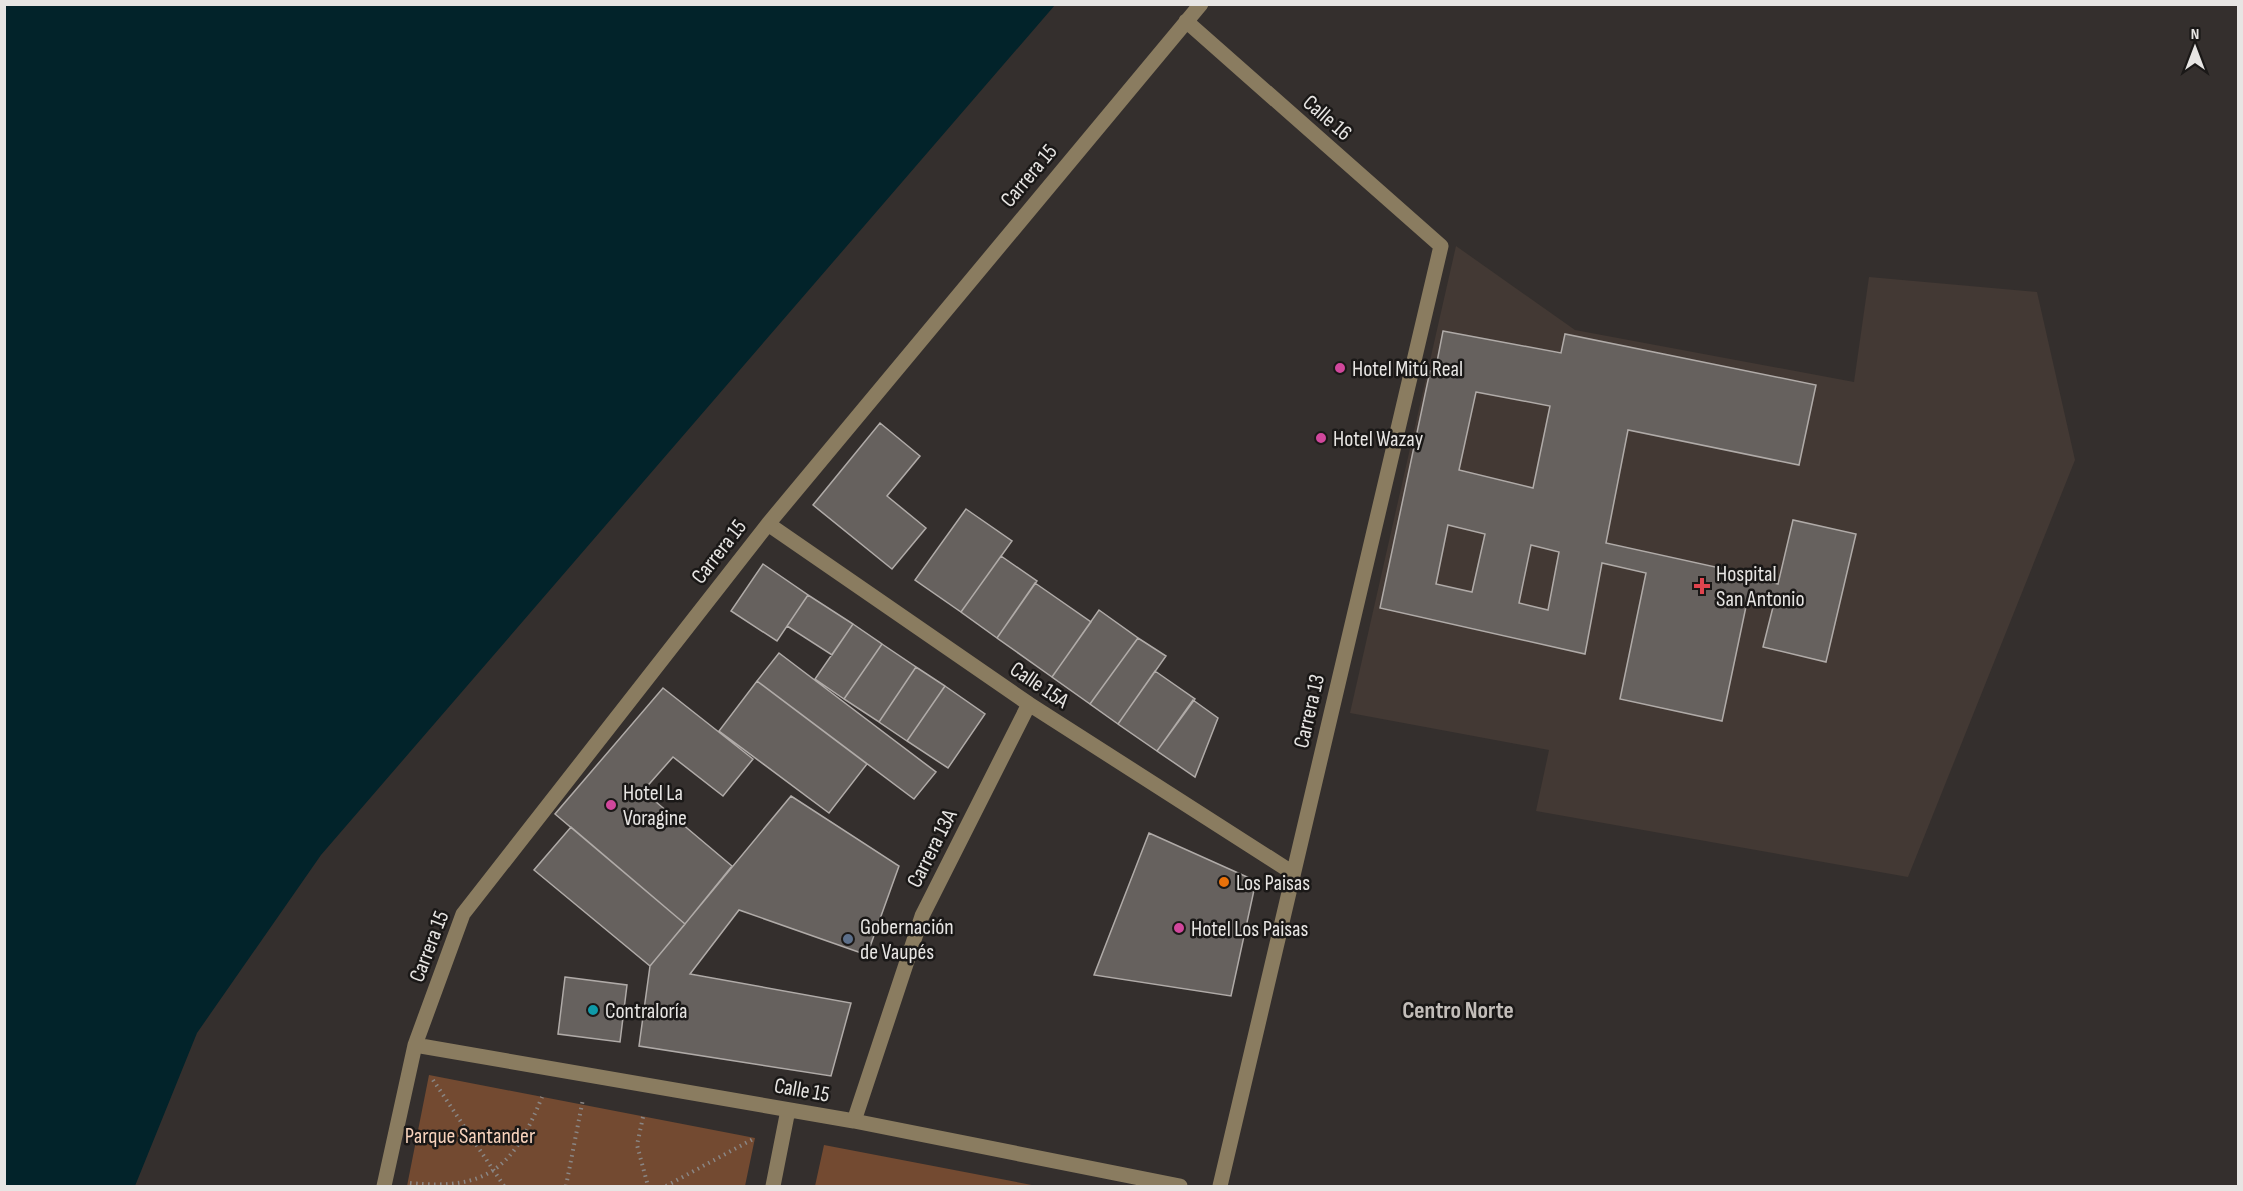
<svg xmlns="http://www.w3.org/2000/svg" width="2243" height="1191" viewBox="0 0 2243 1191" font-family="'Sofia Sans Condensed',sans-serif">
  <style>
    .built { fill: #433934 }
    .green { fill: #734a31 }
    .water { fill: #02232a }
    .building { fill: #66615e; stroke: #b0aba8; stroke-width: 1.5; fill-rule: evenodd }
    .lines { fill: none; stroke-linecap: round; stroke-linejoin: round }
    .path { stroke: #8a8684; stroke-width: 4; stroke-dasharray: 1.5 4.5; stroke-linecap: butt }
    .minor { stroke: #8a7c60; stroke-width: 15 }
    .hotel-dot { fill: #d1479c; stroke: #1a1817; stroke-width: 2 }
    .health-dot { fill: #e0444e; stroke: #1a1817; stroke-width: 2 }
    .food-dot { fill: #e8710a; stroke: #1a1817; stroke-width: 2 }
    .service-dot { fill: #5c6f8a; stroke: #1a1817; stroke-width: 2 }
    .culture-dot { fill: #0f9aa8; stroke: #1a1817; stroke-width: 2 }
    .labels { text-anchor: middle; stroke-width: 5; stroke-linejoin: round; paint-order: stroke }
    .street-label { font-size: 22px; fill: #e7e5e3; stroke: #1a1817 }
    .poi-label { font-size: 22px; fill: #e7e5e3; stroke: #1a1817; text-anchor: start }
    .park-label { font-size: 22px; fill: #f8d3bd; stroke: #1a1817 }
    .neighbourhood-label { font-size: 24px; font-weight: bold; fill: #c2bdb9; stroke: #1a1817 }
  </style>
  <rect width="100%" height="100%" fill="#342f2d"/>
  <!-- built -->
  <path class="built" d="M1456,246L1575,330L1854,382L1869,277L2037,292L2075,460L1908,877L1536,811L1549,750L1350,713Z"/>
  <!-- green -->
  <path class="green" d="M429,1075L755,1138L745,1186H407Z
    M824,1145L1037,1186H815Z"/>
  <!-- water -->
  <path class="water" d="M5,4L1055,5L321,855L197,1033L135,1186H5Z"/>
  <!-- building -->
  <path class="building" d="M1443,331L1561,353L1565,334L1816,385L1799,465L1628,430L1606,543L1752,575V577L1778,584L1793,520L1856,534L1826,662L1763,647L1774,603L1748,597L1722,721L1620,699L1646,573L1602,563L1585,654L1380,608L1430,371L1435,372ZM1476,392L1550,406L1533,488L1459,470ZM1448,525L1485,534L1472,592L1436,584ZM1531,545L1559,552L1548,610L1519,603Z
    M880,423L920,456L887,496L926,528L892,569L813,505Z
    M966,509L1012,541L961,612L915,580Z
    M1001,556L1037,581L997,638L961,612Z
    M763,564L808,595L777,641L731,611Z
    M1035,583L1091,622L1052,677L997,638Z
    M808,595L853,624L832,655L787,626Z
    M1099,610L1138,638L1090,704L1052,677Z
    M853,624L882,644L844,699L815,679Z
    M1138,638L1166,656L1118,724L1090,704Z
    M882,644L916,667L879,722L844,699Z
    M779,653L936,772L914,799L757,681Z
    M916,667L945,686L907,741L879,722Z
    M1155,671L1195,699L1157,751L1118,724Z
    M757,681L867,764L829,813L719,731Z
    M945,686L985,714L948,768L907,741Z
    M663,688L753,759L723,796L673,757L643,791L732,866L685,924L555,814Z
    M1193,700L1218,718L1195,777L1157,751Z
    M791,796L899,866L867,955L739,910L690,974L851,1003L831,1076L639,1046L650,966Z
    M571,827L685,924L650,966L534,870Z
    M1149,833L1256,881L1231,996L1094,975Z
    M565,977L627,985L620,1042L558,1034Z"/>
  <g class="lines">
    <!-- path -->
    <path class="path" d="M433,1080L504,1186
      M643,1117L637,1145L648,1186
      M410,1183C489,1191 514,1166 542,1097
      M566,1186L583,1099
      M666,1186L755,1138"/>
    <!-- minor -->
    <path class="minor" d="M1186,21L1441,246L1220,1186
      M768,524L1029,704L1293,873
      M415,1045L854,1121L1180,1186
      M854,1121L922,916L1029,704
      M384,1186L415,1045L463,914L768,524L1201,4
      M773,1186L788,1110"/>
  </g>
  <!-- markers -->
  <g class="hotel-dot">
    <circle cx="1340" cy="368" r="6"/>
    <circle cx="1321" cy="438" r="6"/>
    <circle cx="611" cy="805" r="6"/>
    <circle cx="1179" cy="928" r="6"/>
  </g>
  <path class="health-dot" d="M1699 577h6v6h6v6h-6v6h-6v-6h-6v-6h6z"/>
  <circle class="food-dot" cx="1224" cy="882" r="6"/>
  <circle class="service-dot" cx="848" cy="939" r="6"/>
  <circle class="culture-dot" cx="593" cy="1010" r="6"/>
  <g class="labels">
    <!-- street labels -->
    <g class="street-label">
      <text transform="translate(1328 117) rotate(41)" y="8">Calle 16</text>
      <text transform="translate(1028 175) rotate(-50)" y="8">Carrera 15</text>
      <text transform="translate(718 551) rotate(-52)" y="8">Carrera 15</text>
      <text transform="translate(1040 684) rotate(34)" y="8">Calle 15A</text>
      <text transform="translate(1308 711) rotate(-77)" y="8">Carrera 13</text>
      <text transform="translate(931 848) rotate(-63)" y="8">Carrera 13A</text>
      <text transform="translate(428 946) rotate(-69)" y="8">Carrera 15</text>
      <text transform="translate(802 1089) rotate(10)" y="8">Calle 15</text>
    </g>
    <!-- poi labels -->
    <g class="poi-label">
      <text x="1352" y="376">Hotel Mitú Real</text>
      <text x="1333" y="446">Hotel Wazay</text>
      <text x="1716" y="581">Hospital<tspan x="1716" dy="25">San Antonio</tspan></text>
      <text x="623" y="800">Hotel La<tspan x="623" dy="25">Voragine</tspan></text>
      <text x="1236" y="890">Los Paisas</text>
      <text x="860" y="934">Gobernación<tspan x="860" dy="25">de Vaupés</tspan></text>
      <text x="1191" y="936">Hotel Los Paisas</text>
      <text x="605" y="1018">Contraloría</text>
    </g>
    <!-- park labels -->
    <g class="park-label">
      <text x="470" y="1143">Parque Santander</text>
    </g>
    <!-- neighbourhood labels -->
    <g class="neighbourhood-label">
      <text x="1458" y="1018">Centro Norte</text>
    </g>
  </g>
  <!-- border -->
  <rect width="2243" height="1191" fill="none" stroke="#e7e5e3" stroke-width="12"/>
  <!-- north arrow -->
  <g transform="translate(2195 48)" stroke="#1a1817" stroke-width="4.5" paint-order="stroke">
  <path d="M0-4.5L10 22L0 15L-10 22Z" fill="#e7e5e3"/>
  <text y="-9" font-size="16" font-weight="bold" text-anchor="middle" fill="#e7e5e3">N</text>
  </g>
</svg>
